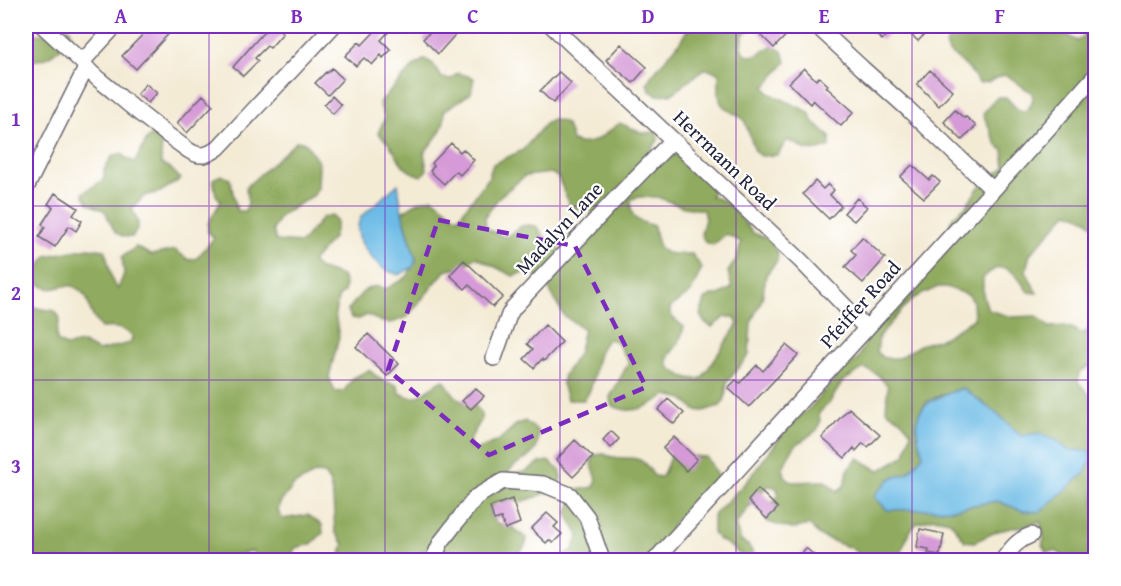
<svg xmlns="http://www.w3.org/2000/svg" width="1121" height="586" viewBox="0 0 1121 586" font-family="'Gentium Book Plus',serif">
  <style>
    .forest { fill: #90ab5e; stroke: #59664c; stroke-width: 1.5; fill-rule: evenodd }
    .water { fill: #6cbbe6; stroke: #476e90; stroke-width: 1.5 }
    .building { fill: #d59ad7 }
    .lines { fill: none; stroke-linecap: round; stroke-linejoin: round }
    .minor-casing { stroke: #6c6871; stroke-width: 18 }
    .minor { stroke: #fff; stroke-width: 15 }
    .marked { fill: none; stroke: #7b2cbf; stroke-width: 4.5; stroke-dasharray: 12 8; stroke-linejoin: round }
    .grid { fill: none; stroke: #7b2cbf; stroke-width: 1.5; stroke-opacity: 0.55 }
    .labels { text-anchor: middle; stroke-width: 4.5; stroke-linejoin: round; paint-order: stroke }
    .street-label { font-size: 20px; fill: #22223b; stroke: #fff }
    .neatline { fill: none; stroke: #7b2cbf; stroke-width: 2 }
    .grid-label { font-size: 20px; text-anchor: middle; font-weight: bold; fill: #7b2cbf }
  </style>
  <rect width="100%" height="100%" fill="#fff"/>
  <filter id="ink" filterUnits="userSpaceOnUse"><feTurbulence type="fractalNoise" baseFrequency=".0167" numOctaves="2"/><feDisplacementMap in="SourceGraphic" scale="12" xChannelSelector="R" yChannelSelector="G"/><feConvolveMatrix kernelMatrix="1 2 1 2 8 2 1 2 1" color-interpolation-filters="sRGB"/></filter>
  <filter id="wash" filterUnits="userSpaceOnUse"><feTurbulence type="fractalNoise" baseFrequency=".008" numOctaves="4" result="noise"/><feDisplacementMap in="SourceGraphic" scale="24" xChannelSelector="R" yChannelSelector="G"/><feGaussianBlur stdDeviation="1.35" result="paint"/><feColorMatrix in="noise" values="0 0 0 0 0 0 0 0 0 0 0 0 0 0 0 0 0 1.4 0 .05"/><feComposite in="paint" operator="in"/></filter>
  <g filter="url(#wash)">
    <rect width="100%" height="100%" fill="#f4ebd5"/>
    <!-- forest -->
    <path class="forest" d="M53,26H64L70,29L72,37C62,48 40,68 26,57V31L28,35L45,34Z
      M690,26H758L743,34L742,50L748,56L757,55L771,46C781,48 784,52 786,62L765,87L769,93L809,112L812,120L830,137V146C823,150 813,152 805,149C797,146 795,141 786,141L778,155L761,156L755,151L744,119C716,103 719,107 719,74L712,70L704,69L672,94L657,95L650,91L647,83L652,75L679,43Z
      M948,26H1061L1070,37L1077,41L1084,36L1085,28L1084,26H1095V227L1084,218L1068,212L1030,254L1026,271L1037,293L1028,292C1021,282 1011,263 995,269C991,271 986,275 983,278V294L988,310L1012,317L1037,316L1049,327C1061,326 1069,324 1079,333L1087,332L1095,312V367C1089,365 1084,369 1079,373L1078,382L1089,394L1095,417V560H1070L1056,551L1047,552L1042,545L1044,538L1040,522L998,531L974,542L965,541L950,521L934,518L917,523L911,530L900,553L905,560H858V553L851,548L820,536L809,525L792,529L767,522L764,514L779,495L776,487L768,486L761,492L735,525L741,541L748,545L757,559L756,560H747L726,543L719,540L713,533V516L748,480L792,422L811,407L837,376L859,357L869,334L933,261L953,217L966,206L979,187L1005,167L1003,150L997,145L983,114L992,102L998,97H1006L1017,109L1024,112C1032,106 1034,101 1032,92C1020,88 1016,78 1004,75L988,82L979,83L969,69L949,52L946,44L954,30ZM938,287H946L969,295L973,302L974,319L943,338L920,345L899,358H883L877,352L879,336L902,310L914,298ZM864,368L877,374L888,386L886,410L900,419L911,432L905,455L879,471L858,458L848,470L844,486L837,491L825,481L792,482L785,476L783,468L790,453L795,446L817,430L820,422L819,413L830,402L843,381ZM963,388L1001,417L1021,436L1055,440L1068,450L1089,451L1023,511L997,501L952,509L890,479L908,473L924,455C918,436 911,418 927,402C933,396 954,392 963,388Z
      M425,59L433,64L442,78L451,79L458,73L474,78L471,93L444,111C447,128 434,140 424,153L427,169L422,176C399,170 401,158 388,143C385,139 381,136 378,133L385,118L379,103L414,66Z
      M552,120C568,120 568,128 572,141C590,150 606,133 620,123L642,133L657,132L658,140L643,161L648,168L677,154L713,188L711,196L727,202L753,233L769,239L778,253L777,261L766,275L762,299L751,323L749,355L727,382L725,399L720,406L703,411L695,410L683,399L666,395C649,407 632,416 611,405L610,397L629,362L616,341L608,339C592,354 598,383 584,400H567L562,383L564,375L578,354L584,329L564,316L544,280L530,271L513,276L476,257L462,267L445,271L407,317L391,323L382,322L367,315L359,319L351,318L348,310C359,297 367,280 386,289L407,277L416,260L402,212L418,202L433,198L458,218L488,179L493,164L523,150L545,124ZM551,173L558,177L571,209H588L595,214L565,253L546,239L536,226C521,223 518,228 507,237L499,235L486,228L485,217L499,197L525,176ZM640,197H657L684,207L703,210L705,219L701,234L705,242L713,245L726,234L741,242L737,258L728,272L732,288L719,295H711L705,300L700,315L704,322L712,327L725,317H734L738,324L702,378C689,382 678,374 668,366V357L679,343L684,327L671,316L670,308L691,292L702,268L692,254C664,254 658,257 654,226C637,221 629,219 631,199Z
      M153,134H162L161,164L169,167L181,179L160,192L144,196L132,209C138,222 142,225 132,237C113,238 112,225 105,211L88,203L83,193L104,179V170L113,155L122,154L127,159L135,162L147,139Z
      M297,141L306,143L319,163L318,188L314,195L280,216L273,230L276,241L301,243L323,217L332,215L337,222L333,238L312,262L318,268L342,276L345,284L344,292L338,298L335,313L339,337L329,377L335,392L344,391L353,378L369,370L381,380L397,385L400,393C422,406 425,386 444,380C448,386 454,396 460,400C472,407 478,402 482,419L470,439L469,447L476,450L498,441L516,425L525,421L538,431C538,435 538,442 537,447C531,460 513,462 507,474L525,472L539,463L548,461L561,471V479L551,491L536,497L521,502L513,500L496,502L491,508L490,517L497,523L513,528L527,539C525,549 518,556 508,560C499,563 465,560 454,560L452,559C439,560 435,551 422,551L417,558L418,560H339L344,544L335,532L333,498L329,481L324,474L316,473L294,485L280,503L278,511L282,519L308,515L322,525L323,533L311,544L295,548L292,555L294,560H259L252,551L228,557L212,556L206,560H26V299L30,307L55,311L60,318L56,335L58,342L66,346L83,343L98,351L131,343L132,335C121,327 114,327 101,328C98,323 93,318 91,312C87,301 89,297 78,289C61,277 55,302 32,277L47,256L89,248L105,250L113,283L118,289L124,274L122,257L136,247L151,255L175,250L189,260L197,258L214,238L208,232V224L221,201L216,195L213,179L221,175L230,179L237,211H245L248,203L246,187Z
      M604,454C618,462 635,454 644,463C648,466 651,472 654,476L662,477L671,455L706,457L711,464L718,478L698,503L673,523L667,539L646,560H552L572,551L579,536L567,514L577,490L594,487L597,479L591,463L595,455Z"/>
    <!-- water -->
    <path class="water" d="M398,184L402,212L416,260L413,267L399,275C393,273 386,271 381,267C368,255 351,235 361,217Z
      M963,388L1001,417L1021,436L1039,433L1056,440L1068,450L1089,451L1091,460L1085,473L1040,512L1023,511L997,501L952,509L887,510L874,496L890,479L908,473L923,455C921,448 918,440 917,432C913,401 940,397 963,388Z"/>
    <g id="blocks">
      <!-- building -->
      <path class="building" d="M151,26H176L136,69L122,56Z
        M269,26H275L283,33L270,48L267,46L255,58L258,61L243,76L233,67Z
        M380,26H394L381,40L391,50L383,58L381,55L372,65L364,58L356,66L345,56L359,42L362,45Z
        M436,26H463L438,54L423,39Z
        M764,26H795L774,48L758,32Z
        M866,26H895L882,40Z
        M902,26H933L918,41Z
        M621,44L647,67L633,83L606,60Z
        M332,68L343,79L328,95L315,83L326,72L327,73Z
        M804,68L816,80L819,77L828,85L826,87L854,112L841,126L813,100L810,104L789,83Z
        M930,70L953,91L939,106L917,84Z
        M559,72L571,83L553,103L540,91Z
        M146,84L157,93L148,103L137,94Z
        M203,95L213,105L187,133L177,123Z
        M332,96L341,105L333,114L324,105Z
        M955,110L964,118L966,117L976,126L962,140L944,122Z
        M451,143L460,152L463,149L474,160L460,175L456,171L444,184L430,171L434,166L432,163Z
        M912,165L929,180L933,176L940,182L924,198L900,177Z
        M815,181L823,189L828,184L834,190L830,195L841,206L829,219L803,194Z
        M55,193L78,208L73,215L82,221L76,231L69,226L55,247L39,237L45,227L42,224L53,207L48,204Z
        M857,198L867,207L854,221L844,213Z
        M862,237L885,258L863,283L845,267L856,255L851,250Z
        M464,260L503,297L493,307L469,285L465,289L450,275Z
        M545,325L562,342L544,361L542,359L534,368L524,359L533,349L527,344Z
        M368,334L399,364L387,376L356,347Z
        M786,345L798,355L749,407L728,388L736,380L740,383L757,365L763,371Z
        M475,388L484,396L471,409L462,401Z
        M668,399L684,413L674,424L658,410Z
        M849,408L880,435L868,447L863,443L856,451L854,448L845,458L822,438Z
        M611,431L619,439L611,448L603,440Z
        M674,437L697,459L686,471L663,448Z
        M575,440L593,457L573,477L556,460Z
        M758,489L778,508L767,519L748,501Z
        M512,499L520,523L505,529L501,518L494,520L490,507Z
        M547,513L558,523L554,527L562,534L553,543L549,540L546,543L531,529Z
        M920,529L944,534L940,555L928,553L929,549L917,547Z
        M806,548L814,555L809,561H795Z"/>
    </g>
  </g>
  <g filter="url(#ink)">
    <use href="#blocks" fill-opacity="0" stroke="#6c6871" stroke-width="1.5"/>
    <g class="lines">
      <!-- minor casing -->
      <g class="minor-casing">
        <path id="minor" d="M43,26L82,62C90,74 102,82 113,91C137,112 162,131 188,150C200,158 207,156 218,148L333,26
          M552,26L801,261L866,328
          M817,26L862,68L908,109L993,190
          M82,62L115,26
          M26,188L86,68
          M494,358L509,315L513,308L622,192L673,140
          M433,560L441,542L476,497L503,481L543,484L570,495L587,517L602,560
          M655,560L993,190L1096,75
          M1003,560C1011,549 1017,540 1031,535"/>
      </g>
      <!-- minor -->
      <use href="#minor" class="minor"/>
    </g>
  </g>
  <!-- marked area -->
  <path class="marked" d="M438,220L575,246L646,387L489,455L388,370Z"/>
  <!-- grid -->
  <path class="grid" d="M209,26V560M385,26V560M560,26V560M736,26V560M912,26V560M26,206H1096M26,380H1096"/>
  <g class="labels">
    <!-- street labels -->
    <g class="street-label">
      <text transform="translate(725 160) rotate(44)" y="7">Herrmann Road</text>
      <text transform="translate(559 228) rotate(-47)" y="7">Madalyn Lane</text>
      <text transform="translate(860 304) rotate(-48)" y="7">Pfeiffer Road</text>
    </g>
  </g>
  <!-- margin -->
  <rect width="1121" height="586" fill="none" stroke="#fff" stroke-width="66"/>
  <rect x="33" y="33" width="1055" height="520" class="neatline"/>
  <g class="grid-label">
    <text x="121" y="23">A</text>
    <text x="297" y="23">B</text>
    <text x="473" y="23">C</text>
    <text x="648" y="23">D</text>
    <text x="824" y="23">E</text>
    <text x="1000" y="23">F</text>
    <text x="16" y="126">1</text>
    <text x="16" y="300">2</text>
    <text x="16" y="473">3</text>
  </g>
</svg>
